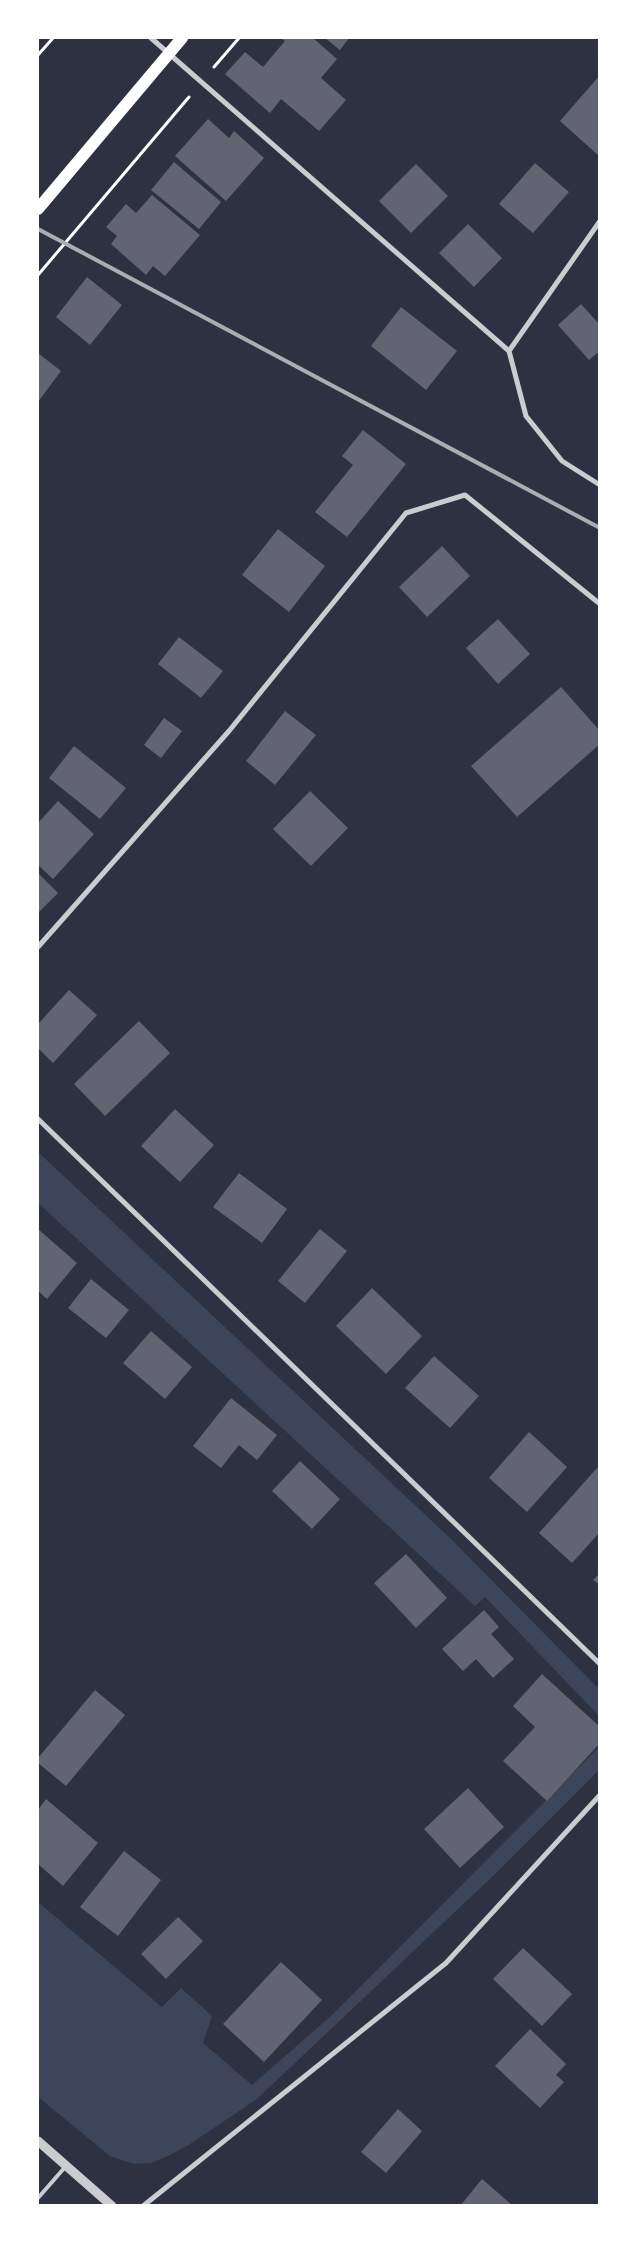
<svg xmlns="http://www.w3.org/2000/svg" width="637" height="2243" viewBox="0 0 637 2243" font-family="Arial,sans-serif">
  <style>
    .green { fill: #3c4559 }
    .building { fill: #626471 }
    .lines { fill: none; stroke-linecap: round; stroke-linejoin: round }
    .path { stroke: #fff; stroke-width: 3 }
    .service { stroke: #caccd0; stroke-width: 4 }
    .minor { stroke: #caccd0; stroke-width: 5 }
    .tertiary { stroke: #caccd0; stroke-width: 9 }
    .primary { stroke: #fff; stroke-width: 12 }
    .rail { stroke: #abadb3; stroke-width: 4 }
  </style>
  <rect width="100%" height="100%" fill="#2d3142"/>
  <!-- green -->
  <path class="green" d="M38,1152L449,1537L599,1689V1716L485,1597L475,1606L38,1203Z
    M599,1747V1770L494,1875L257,2099L187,2146L168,2156L151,2163L134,2164L110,2156L38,2097V1902L162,2007L181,1988L212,2016L203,2043L252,2085L332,2015Z"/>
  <!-- building -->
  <path class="building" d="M281,38H313L337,59L321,78L346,100L319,131L281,99L270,113L225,74L245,52L263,67L285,41Z
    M325,38H349L340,50Z
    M600,75V153L598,155L560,121Z
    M208,119L229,138L234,131L264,158L226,201L175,156Z
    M174,162L221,202L199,229L151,190Z
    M535,163L569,192L533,233L499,204Z
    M416,164L448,196L411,233L379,201Z
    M152,195L200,235L165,276L153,266L146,275L111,244L117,236L106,227L126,204L136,213Z
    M468,224L502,258L474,287L439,253Z
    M87,277L122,305L90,345L56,317Z
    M581,304L600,325V351L589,360L558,325Z
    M401,307L457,351L426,390L371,346Z
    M38,353L61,371L38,402Z
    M363,430L406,464L347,537L315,512L353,465L342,456Z
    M278,529L325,566L289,612L242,575Z
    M442,546L470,576L427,617L399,587Z
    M498,619L530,654L498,684L466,648Z
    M179,637L223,671L201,698L158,664Z
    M561,687L600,731V744L517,817L471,766Z
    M285,711L316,735L275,785L246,761Z
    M164,718L182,731L161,758L144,745Z
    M74,746L126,788L100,819L49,778Z
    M310,791L348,828L311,866L273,829Z
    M58,801L94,834L53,879L38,865V823Z
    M38,873L58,893L39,912L38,910Z
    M69,990L97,1015L53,1063L38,1048V1024Z
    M139,1021L170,1053L105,1116L74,1084Z
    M175,1109L214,1145L180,1182L141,1146Z
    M239,1173L287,1209L262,1243L213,1207Z
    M38,1229L77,1263L47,1299L38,1291Z
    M320,1229L347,1251L305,1303L278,1281Z
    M91,1279L129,1310L106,1338L68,1308Z
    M372,1288L422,1336L386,1374L336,1326Z
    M151,1331L192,1367L165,1399L123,1363Z
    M434,1356L479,1396L450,1428L405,1388Z
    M231,1398L277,1435L257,1460L239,1445L221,1468L193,1446Z
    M529,1432L567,1467L527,1512L489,1478Z
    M300,1461L340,1499L312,1529L272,1491Z
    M597,1468L600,1470V1532L572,1563L539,1533Z
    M406,1554L447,1598L416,1628L374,1583Z
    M600,1573V1585L593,1580Z
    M484,1610L499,1627L491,1634L514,1659L493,1678L476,1659L463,1671L442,1649Z
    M542,1674L600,1727V1743L547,1801L503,1761L535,1727L513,1706Z
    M95,1690L125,1715L66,1786L38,1763V1758Z
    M468,1788L504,1827L460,1868L424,1829Z
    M46,1799L98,1843L63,1886L38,1864V1810Z
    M124,1851L161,1880L118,1936L80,1907Z
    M178,1917L203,1941L166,1979L141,1954Z
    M523,1948L572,1994L542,2026L493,1979Z
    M281,1962L322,2000L264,2062L223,2024Z
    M530,2029L566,2064L556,2075L564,2082L540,2108L495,2066Z
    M398,2109L422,2131L386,2173L361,2152Z
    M482,2179L511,2204L510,2206H460Z"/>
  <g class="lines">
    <!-- path -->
    <path class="path" d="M38,55L53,38
      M214,67L239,38
      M38,275L189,97"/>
    <!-- service -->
    <path class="service" d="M38,2198L66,2166"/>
    <!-- minor -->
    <path class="minor" d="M151,38L509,351
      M509,351L526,416L562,461L600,485
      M509,351L600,221
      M38,947L229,731L406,513L465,495L600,604
      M38,1119L600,1664
      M143,2206L446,1963L600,1795"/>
    <!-- tertiary -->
    <path class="tertiary" d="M38,2141L112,2206"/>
    <!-- primary -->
    <path class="primary" d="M38,209L182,38"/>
    <!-- rail -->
    <path class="rail" d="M38,229L600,528"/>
  </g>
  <!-- border -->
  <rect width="637" height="2243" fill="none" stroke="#ffffff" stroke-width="78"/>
</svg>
